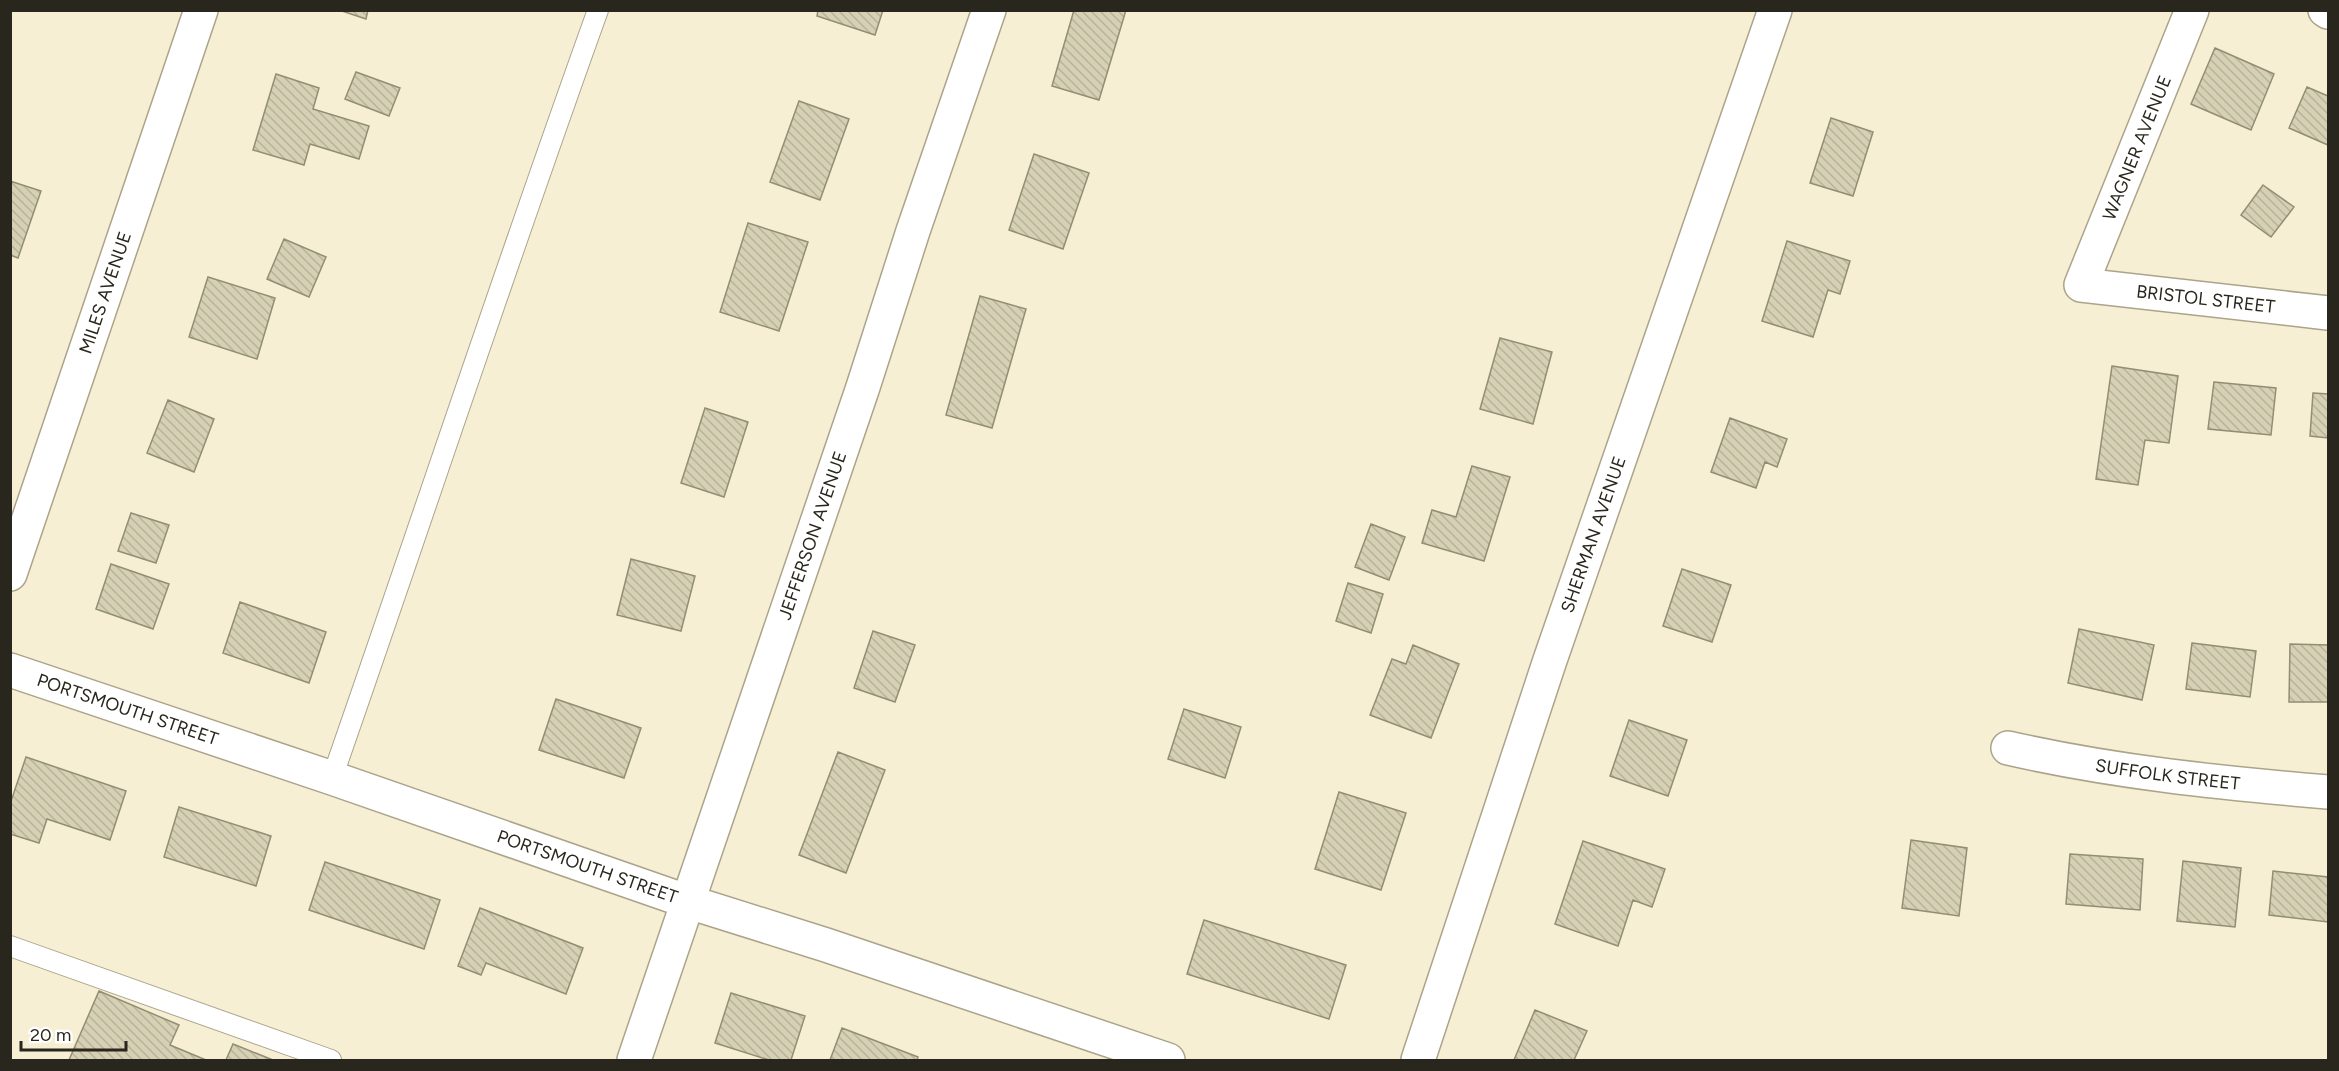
<svg xmlns="http://www.w3.org/2000/svg" width="2339" height="1071" viewBox="0 0 2339 1071" font-family="Figtree,sans-serif">
  <style>
    .building { fill: url(#building-back-hatch); stroke: #938d74; stroke-width: 1.5 }
    .lines { fill: none; stroke-linecap: round; stroke-linejoin: round }
    .lane-casing { stroke: #aba48b; stroke-width: 22 }
    .street-casing { stroke: #aba48b; stroke-width: 36 }
    .secondary-casing { stroke: #aba48b; stroke-width: 36 }
    .lane { stroke: #fff; stroke-width: 20 }
    .street { stroke: #fff; stroke-width: 33 }
    .secondary { stroke: #fff; stroke-width: 33 }
    .labels { text-anchor: middle; stroke-width: 6; stroke-linejoin: round; paint-order: stroke }
    .street-label { font-size: 18px; fill: #29271d; stroke: #fff }
  </style>
  <defs>
    <pattern id="building-back-hatch" width="6" height="6" patternUnits="userSpaceOnUse" patternTransform="scale(1.5)"><rect width="6" height="6" fill="#d6d0b5"/><path d="M-1 5l2 2M0 0l6 6M5-1l2 2" fill="none" stroke="#b8b39b"/></pattern>
  </defs>
  <rect width="100%" height="100%" fill="#f6efd4"/>
  <!-- building -->
  <path class="building" d="M339,10H368L366,19Z
    M818,10H883L875,35L817,16Z
    M1074,10H1126L1099,100L1052,86Z
    M2215,48L2274,74L2251,130L2191,104Z
    M356,72L400,88L389,116L345,99Z
    M276,74L319,88L313,109L369,126L359,159L310,144L304,165L253,150Z
    M2307,87L2328,96V145L2289,128Z
    M799,101L849,119L820,200L770,182Z
    M1831,118L1873,132L1853,196L1810,183Z
    M1034,154L1089,173L1063,249L1009,230Z
    M10,181L41,191L18,258L10,255Z
    M2263,185L2294,207L2271,237L2241,215Z
    M748,223L808,242L779,331L720,312Z
    M284,239L326,257L309,297L267,279Z
    M1787,241L1850,261L1840,294L1828,290L1813,337L1762,321Z
    M208,277L275,298L257,359L189,337Z
    M980,296L1026,309L992,428L946,415Z
    M1500,338L1552,352L1533,424L1480,409Z
    M2112,366L2178,376L2169,443L2145,440L2138,485L2096,479Z
    M2214,382L2276,388L2271,435L2208,429Z
    M2313,393L2328,394V438L2310,436Z
    M168,400L214,419L194,472L147,453Z
    M705,408L748,422L724,497L681,483Z
    M1730,418L1787,439L1777,467L1765,462L1756,488L1711,472Z
    M1472,466L1510,477L1484,561L1422,543L1432,510L1456,517Z
    M131,513L169,525L156,563L118,551Z
    M1371,524L1405,537L1389,580L1355,567Z
    M631,559L695,576L681,631L617,615Z
    M111,564L169,584L153,629L96,609Z
    M1682,569L1731,585L1712,642L1663,626Z
    M1348,583L1383,594L1371,633L1336,621Z
    M240,602L326,632L309,683L223,653Z
    M2079,629L2154,645L2142,700L2068,683Z
    M873,631L915,645L895,702L854,688Z
    M2192,643L2256,651L2250,697L2186,689Z
    M2290,644L2328,645V702H2289Z
    M1413,645L1459,664L1431,738L1370,715L1392,659L1406,664Z
    M556,699L641,728L624,778L539,750Z
    M1184,709L1241,727L1225,778L1168,759Z
    M1629,720L1687,740L1668,796L1610,776Z
    M838,752L885,770L846,873L799,855Z
    M26,757L126,791L110,840L47,819L39,843L10,834V804Z
    M1339,792L1406,813L1381,890L1315,869Z
    M179,807L271,836L256,886L164,857Z
    M1911,840L1967,848L1959,916L1902,908Z
    M1583,841L1665,869L1652,907L1633,900L1618,946L1555,924Z
    M2070,854L2143,859L2140,910L2066,904Z
    M2183,861L2241,868L2235,927L2177,921Z
    M325,862L440,900L424,949L309,910Z
    M2273,871L2328,877V922L2269,915Z
    M480,908L583,948L566,994L486,963L481,975L458,966Z
    M1204,920L1346,965L1329,1019L1187,974Z
    M99,991L179,1025L170,1045L206,1060H69Z
    M731,993L805,1016L791,1060H769L715,1043Z
    M1535,1010L1587,1031L1574,1060H1514Z
    M842,1028L918,1057L917,1060H830Z
    M233,1044L273,1060H226Z"/>
  <g class="lines">
    <!-- lane casing -->
    <g class="lane-casing">
      <path id="lane" d="M332,778C421,523 506,265 598,10
        M10,946L331,1060"/>
    </g>
    <!-- street casing -->
    <g class="street-casing">
      <g id="street">
        <path id="s1" d="M2192,10L2081,285L2328,313"/>
        <path d="M2325,10L2328,12"/>
        <path id="s2" d="M10,670L332,778L689,902L826,945L1168,1060"/>
        <path id="s3" d="M2008,748C2113,772 2221,783 2328,792"/>
        <path id="s4" d="M634,1060L863,387L913,231L989,10"/>
        <path id="s5" d="M1418,1060L1549,663L1775,10"/>
      </g>
    </g>
    <!-- secondary casing -->
    <g class="secondary-casing">
      <g id="secondary">
        <path id="s6" d="M10,574L201,10"/>
      </g>
    </g>
    <!-- lane -->
    <use href="#lane" class="lane"/>
    <!-- street -->
    <use href="#street" class="street"/>
    <!-- secondary -->
    <use href="#secondary" class="secondary"/>
  </g>
  <g class="labels">
    <!-- street labels -->
    <g class="street-label">
      <text transform="translate(2137 148) rotate(-68)" y="6">WAGNER AVENUE</text>
      <text dy="6" stroke="none"><textPath href="#s6" startOffset="297">MILES AVENUE</textPath></text>
      <text dy="6" stroke="none"><textPath href="#s1" startOffset="422">BRISTOL STREET</textPath></text>
      <text dy="6" stroke="none"><textPath href="#s5" startOffset="554">SHERMAN AVENUE</textPath></text>
      <text dy="6" stroke="none"><textPath href="#s4" startOffset="554">JEFFERSON AVENUE</textPath></text>
      <text dy="6" stroke="none"><textPath href="#s2" startOffset="124">PORTSMOUTH STREET</textPath></text>
      <text dy="6" stroke="none"><textPath href="#s3" startOffset="162">SUFFOLK STREET</textPath></text>
      <text dy="6" stroke="none"><textPath href="#s2" startOffset="610">PORTSMOUTH STREET</textPath></text>
    </g>
  </g>
  <!-- border -->
  <rect width="2339" height="1071" fill="none" stroke="#29271d" stroke-width="24"/>
  <!-- scale -->
  <path d="M21 1041v9h105v-9" fill="none" stroke="#29271d" stroke-width="3"/>
  <text x="30" y="1041" font-size="18" fill="#29271d" stroke="#ffffff" stroke-width="4.5" paint-order="stroke">20 m</text>
</svg>
